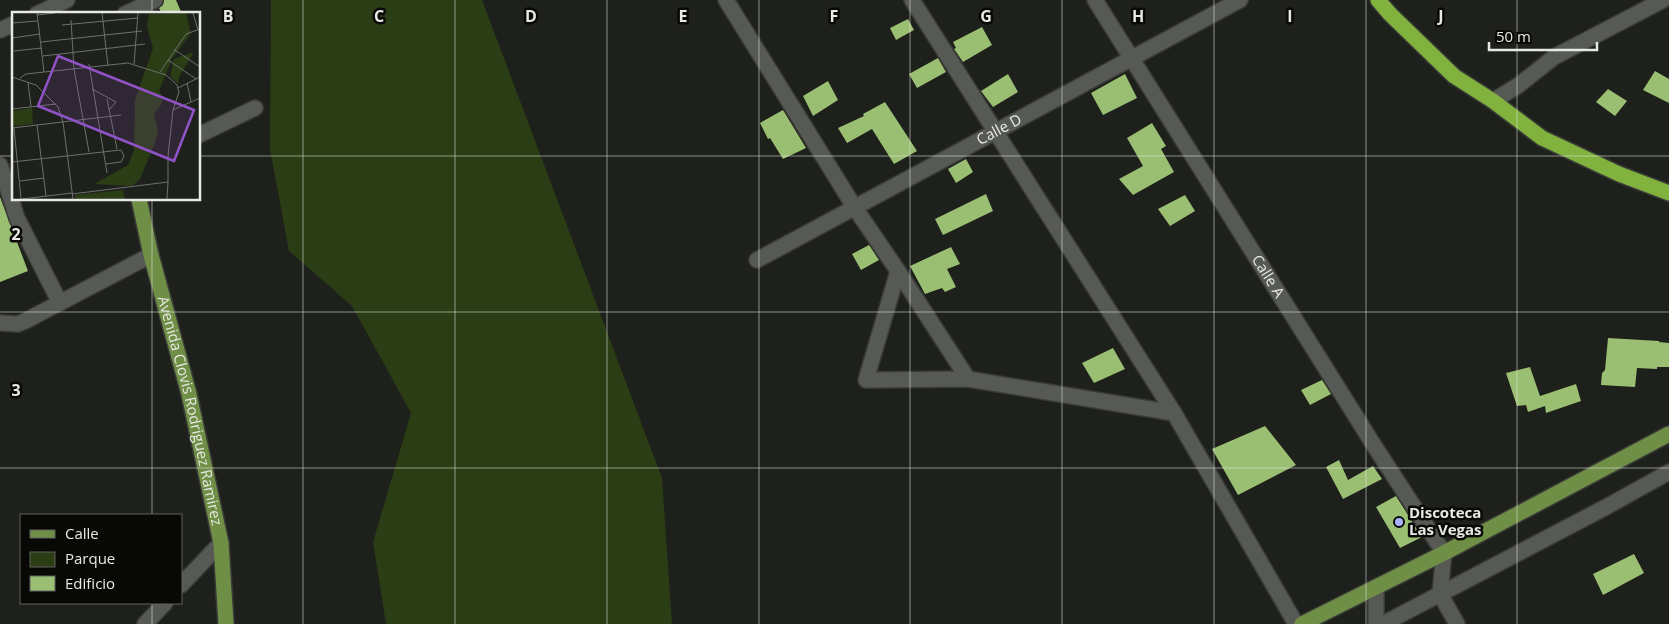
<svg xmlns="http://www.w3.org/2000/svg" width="1669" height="624" viewBox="0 0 1669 624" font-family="'Open Sans',sans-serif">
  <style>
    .green { fill: #2b3d14 }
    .building { fill: #9bbf72 }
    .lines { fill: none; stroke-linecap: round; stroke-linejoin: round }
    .minor-casing { stroke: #393b37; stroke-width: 18 }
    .major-casing { stroke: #393b37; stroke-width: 18 }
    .highway-casing { stroke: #393b37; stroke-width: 18 }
    .minor { stroke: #575a54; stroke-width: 15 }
    .major { stroke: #708f46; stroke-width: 15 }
    .highway { stroke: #81b23d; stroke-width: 15 }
    .grid { fill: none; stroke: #e7e9e5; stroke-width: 1; stroke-opacity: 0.55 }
    .poi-dot { fill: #a9b0fc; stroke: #080907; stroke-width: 2 }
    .labels { text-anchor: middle; stroke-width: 5; stroke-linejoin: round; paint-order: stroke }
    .street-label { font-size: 15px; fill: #e7e9e5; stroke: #080907 }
    .poi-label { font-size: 15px; font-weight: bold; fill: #e7e9e5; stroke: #080907; text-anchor: start }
    .inset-road { fill: none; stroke: #6e706c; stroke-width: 1 }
    .view { fill: #9152c7; fill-opacity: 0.15; stroke: #9152c7; stroke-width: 2.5 }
    .inset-edge { fill: none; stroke: #e7e9e5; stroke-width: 2.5 }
    .grid-label { font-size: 16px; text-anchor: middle; font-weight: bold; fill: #e7e9e5; stroke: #080907; stroke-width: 5; stroke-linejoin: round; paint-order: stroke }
  </style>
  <rect width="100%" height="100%" fill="#1e201b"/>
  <!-- green -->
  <path class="green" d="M271,0H482L662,478L672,624H386L373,542L411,413L352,306L289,251L270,149Z"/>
  <!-- building -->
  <path class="building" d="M164,0H176L182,14H162L159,8L163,5Z
    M908,19L914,30L896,40L890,28Z
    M982,27L992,45L963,62L954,49L956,48L953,42Z
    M938,58L946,72L917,88L909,74Z
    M1655,71L1669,79V103L1643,90Z
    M1008,74L1018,92L993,107L981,91Z
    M1125,74L1137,98L1103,115L1091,93Z
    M828,81L838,100L813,116L803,96Z
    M1608,89L1627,101L1615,116L1596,102Z
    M885,102L917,151L894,164L872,129L847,143L838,128L864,116L863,114Z
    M783,110L806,148L783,159L770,138L768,139L760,123Z
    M1152,123L1166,146L1161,149L1174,172L1133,195L1119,179L1143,166L1127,138Z
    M966,159L973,172L956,183L948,169Z
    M986,194L993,211L943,235L935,219Z
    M1185,195L1195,211L1170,226L1158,209Z
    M0,197L28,271L0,282Z
    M869,245L879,260L861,270L852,254Z
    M951,247L960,264L947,269L956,287L945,292L942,288L925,294L910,266Z
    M1608,338L1659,341V342L1669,343V367H1657V369L1637,368L1635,387L1601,385L1602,373L1605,370Z
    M1113,348L1125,369L1094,383L1082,363Z
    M1530,367L1540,396L1576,384L1581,401L1546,413L1545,406L1528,412L1526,405L1517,406L1506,373Z
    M1322,380L1331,394L1310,405L1301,390Z
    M1265,426L1296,465L1238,495L1212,449Z
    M1339,460L1348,480L1373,466L1382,479L1343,499L1326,467Z
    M1396,496L1422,537L1400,548L1376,507Z
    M1634,554L1644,573L1603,595L1593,574Z"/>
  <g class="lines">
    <!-- minor casing -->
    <g class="minor-casing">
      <g id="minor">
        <path d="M726,0L855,208L898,271L968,379"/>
        <path d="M912,0L1174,413L1296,624"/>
        <path id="s1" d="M1095,0L1375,447L1444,553L1440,594L1457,624"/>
        <path d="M37,14L67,0"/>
        <path d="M125,14L155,0"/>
        <path d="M0,30L14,24"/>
        <path d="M1493,101L1519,85L1554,57L1663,0"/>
        <path d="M199,135L255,108"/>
        <path d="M0,165L17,218L60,303"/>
        <path id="s2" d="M757,260L1240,0"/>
        <path d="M898,271L866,380L968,379L1174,413"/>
        <path d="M0,323L18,324L25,321L151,255"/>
        <path d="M181,585L221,543"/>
        <path d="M1376,587V624"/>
        <path d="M145,624L165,603"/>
        <path d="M1383,624L1606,507L1669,472"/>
      </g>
    </g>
    <!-- major casing -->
    <g class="major-casing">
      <g id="major">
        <path id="s3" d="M139,199L151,255L189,394L221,543L226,624"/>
        <path d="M1302,624L1444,553L1669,434"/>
      </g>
    </g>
    <!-- highway casing -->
    <g class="highway-casing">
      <path id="highway" d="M1378,0L1390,14L1454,76L1493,101L1542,138L1619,174L1669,193"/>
    </g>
    <!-- minor -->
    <use href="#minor" class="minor"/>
    <!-- major -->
    <use href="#major" class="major"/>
    <!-- highway -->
    <use href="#highway" class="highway"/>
  </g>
  <!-- grid -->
  <path class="grid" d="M152,0V14M303,0V624M455,0V624M607,0V624M759,0V624M910,0V624M1062,0V624M1214,0V624M1366,0V624M1517,0V624M0,156H14M199,156H1669M152,199V515M0,312H1669M0,468H1669M152,603V624"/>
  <!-- markers -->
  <circle class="poi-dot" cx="1399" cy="522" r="5"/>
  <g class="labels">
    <!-- street labels -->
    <g class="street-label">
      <text dy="5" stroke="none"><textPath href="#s2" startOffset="275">Calle D</textPath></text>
      <text dy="5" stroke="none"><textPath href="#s1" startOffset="326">Calle A</textPath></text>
      <text dy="5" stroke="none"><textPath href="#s3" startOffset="218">Avenida Clovis Rodriguez Ramirez</textPath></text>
    </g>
    <!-- poi labels -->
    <g class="poi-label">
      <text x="1409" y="518">Discoteca<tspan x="1409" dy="17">Las Vegas</tspan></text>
    </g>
  </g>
  <!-- overview -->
  <g transform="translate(12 12)">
    <rect width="188" height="188" fill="#1e201b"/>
    <path d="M174,1L179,21L160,47L147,79L151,85L149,93L142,102L146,119L144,128L128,167L120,174L82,172L116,153L122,138L123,88L141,36L135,15L137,2ZM182,40L167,65L166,72L158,64L162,47ZM20,96L21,112L1,114L0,99ZM111,178L113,187H64L63,183Z" fill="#2b3d14"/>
    <path class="inset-road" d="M25,1L32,60M90,1L96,54M181,1L186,18M25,3L43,1M59,8L62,57L77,140M0,11L25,9M50,13L126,6M0,26L28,22M29,30L130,19M163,38L188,55M2,39L30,36M31,44L133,32M156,48L184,67M77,52L95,161M122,52L126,1M148,60L174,22L188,17M0,65L24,73L46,95L51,110L61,187M8,66L14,62L116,51L154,63L165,73L167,80L161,98L156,144M16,70L19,95M175,71L179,90M166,76L188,65M80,77L104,90L97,98M95,87L105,137M0,97L44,92M161,98L188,86M25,113L34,184M0,116L109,103M2,116L9,187M0,150L109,138L112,144L109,150L94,152M8,169L32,166M156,170V144M60,182L156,170L155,187M10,187L60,181"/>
    <path class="view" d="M46,44L182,98L162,149L26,94Z"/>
    <rect width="188" height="188" class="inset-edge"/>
  </g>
  <g class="grid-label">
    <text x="228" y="22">B</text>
    <text x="379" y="22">C</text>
    <text x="531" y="22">D</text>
    <text x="683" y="22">E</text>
    <text x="834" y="22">F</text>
    <text x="986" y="22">G</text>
    <text x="1138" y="22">H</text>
    <text x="1290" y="22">I</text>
    <text x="1441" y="22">J</text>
    <text x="16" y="240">2</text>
    <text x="16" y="396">3</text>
  </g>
  <!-- legend -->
  <rect x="20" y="514" width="162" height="90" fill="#080907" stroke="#616360"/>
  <rect x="30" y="530" width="25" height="8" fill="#708f46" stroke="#616360"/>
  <text x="65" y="539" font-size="15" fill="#e7e9e5">Calle</text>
  <rect x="30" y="552" width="25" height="15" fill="#2b3d14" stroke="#616360"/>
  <text x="65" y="564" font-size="15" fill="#e7e9e5">Parque</text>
  <rect x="30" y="576" width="25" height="15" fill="#9bbf72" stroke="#616360"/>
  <text x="65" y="589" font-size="15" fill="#e7e9e5">Edificio</text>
  <!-- scale -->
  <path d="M1489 42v8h108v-8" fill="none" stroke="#e7e9e5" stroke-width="2.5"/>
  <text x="1496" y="42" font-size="15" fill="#e7e9e5" stroke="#080907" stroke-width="4" paint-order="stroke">50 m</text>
</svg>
